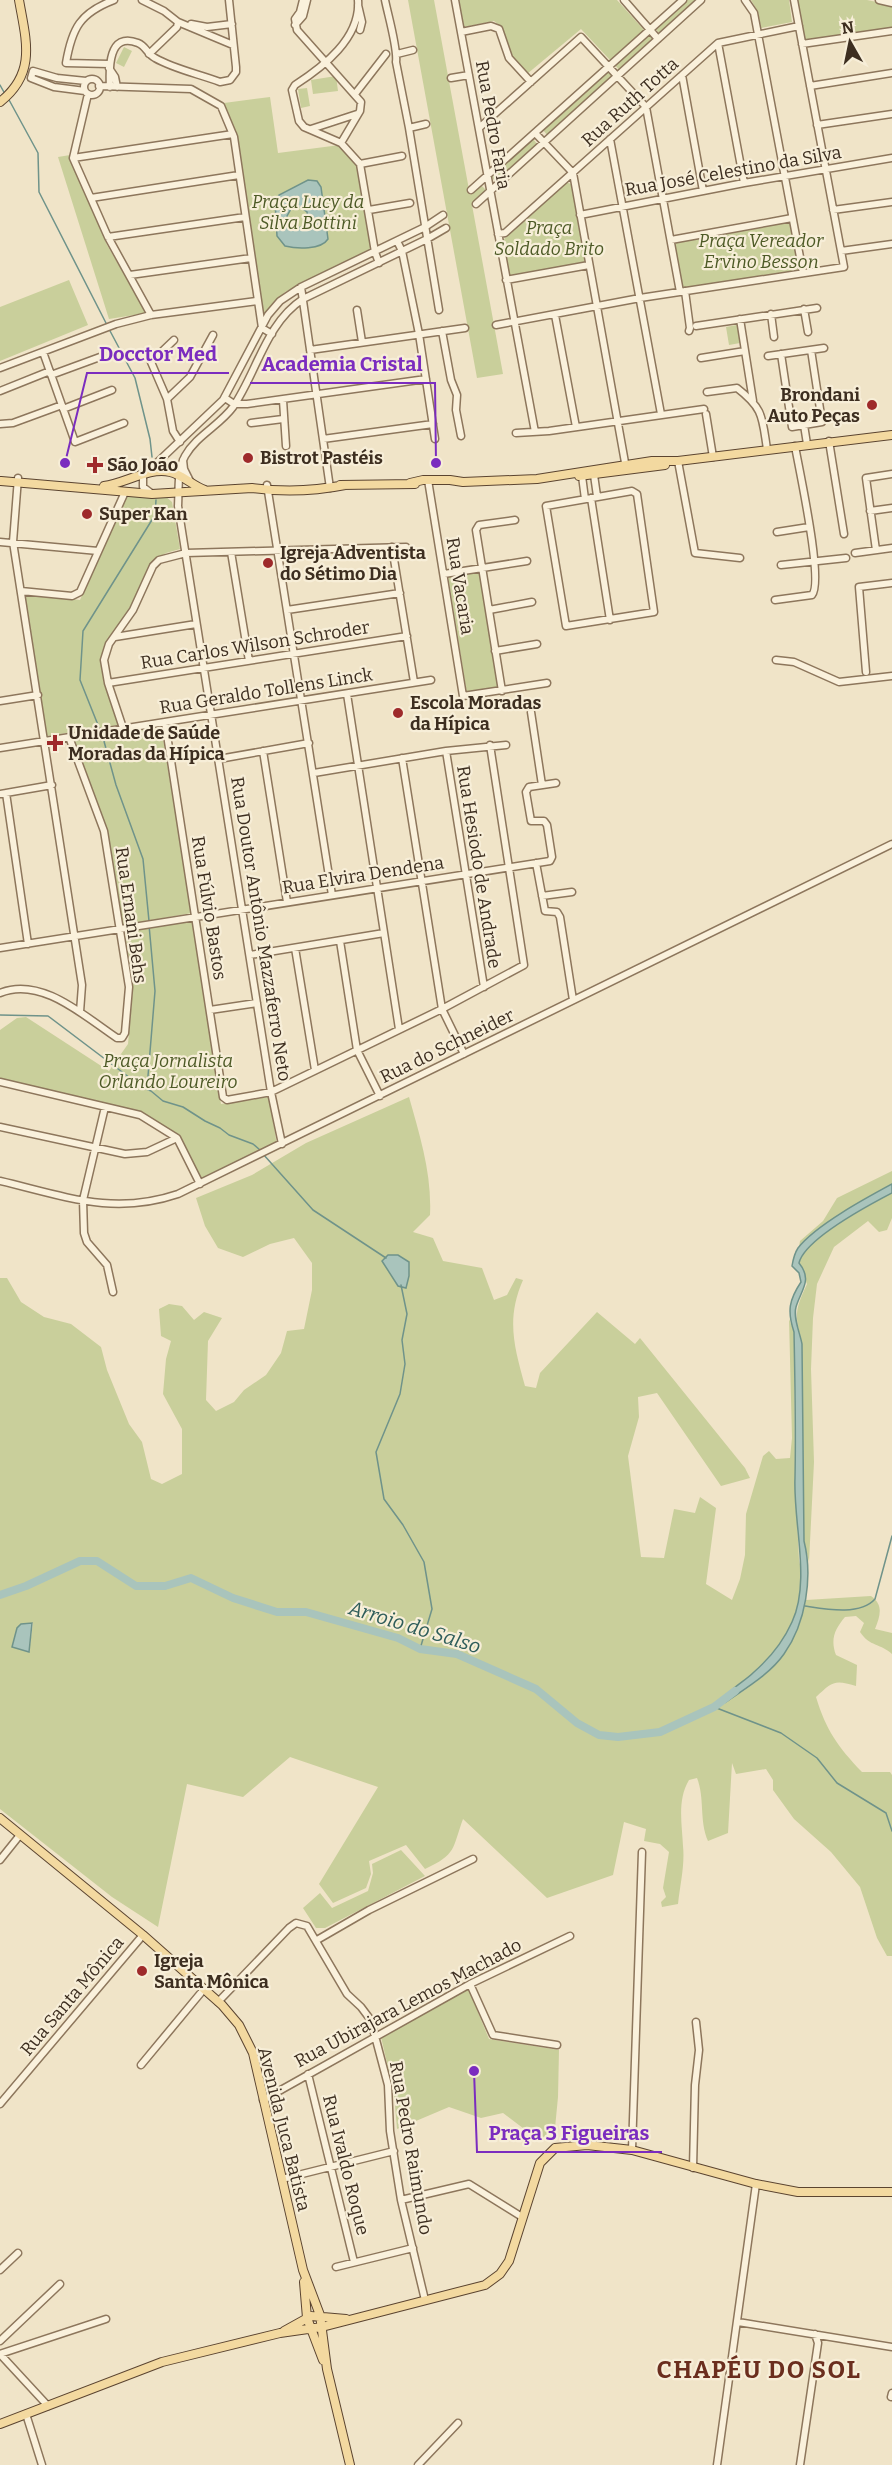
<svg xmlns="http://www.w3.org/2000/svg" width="892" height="2465" viewBox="0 0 892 2465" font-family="Bitter,serif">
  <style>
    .green { fill: #c9cf9b; fill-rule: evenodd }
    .water { fill: #a9c4bc; stroke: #6f938a; stroke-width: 1.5; fill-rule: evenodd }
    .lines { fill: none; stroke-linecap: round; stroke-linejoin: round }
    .stream { stroke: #6f938a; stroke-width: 1.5 }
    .river { stroke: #a9c4bc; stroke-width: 8 }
    .minor-casing { stroke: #8d765c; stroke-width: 9 }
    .major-casing { stroke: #5b4430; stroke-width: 10 }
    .minor { stroke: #faf1dc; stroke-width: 6 }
    .major { stroke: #f3d9a0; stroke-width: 8 }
    .poi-dot { fill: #9e2a2b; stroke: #f7eed8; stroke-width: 2 }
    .labels { text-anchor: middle; stroke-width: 4.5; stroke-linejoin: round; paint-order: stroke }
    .street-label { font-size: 18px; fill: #3d2e20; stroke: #f7eed8 }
    .park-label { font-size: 18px; font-style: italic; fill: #4d5a26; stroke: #f7eed8 }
    .poi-label { font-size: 18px; font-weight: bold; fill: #3d2e20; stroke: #f7eed8; text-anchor: start }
    .water-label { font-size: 20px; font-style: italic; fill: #2f5d5a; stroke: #f7eed8 }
    .district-label { font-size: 24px; font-weight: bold; letter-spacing: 1.5px; fill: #6b2e1e; stroke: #f7eed8 }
    .leader { fill: none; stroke: #7b2cbf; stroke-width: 2 }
    .callout-dot { fill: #7b2cbf; stroke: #f7eed8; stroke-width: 2 }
    .callout-label { font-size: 20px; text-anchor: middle; font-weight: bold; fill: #7b2cbf; stroke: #f7eed8; stroke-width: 4.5; stroke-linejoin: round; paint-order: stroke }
  </style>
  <rect width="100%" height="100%" fill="#f0e4c8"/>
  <!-- green -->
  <path class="green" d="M408,0H434L470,195L481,185L487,191L472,205L503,374L477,378Z
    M459,0H617L644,30L610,60L581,29L527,74C522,68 514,62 511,55C506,42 507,30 494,21L464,27Z
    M686,0H699L660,34L655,28Z
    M751,0H789L792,22L761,28L758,12Z
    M796,0H867L892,5V28L804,41Z
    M648,34L654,40L620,71L614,64Z
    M124,47L132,51L124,67L116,63Z
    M608,71L613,77L548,136L543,130Z
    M336,76L338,91L313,94L311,80Z
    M307,88L310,106L301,108L298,89Z
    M270,97L278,153L340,145L352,157L363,176L373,249L285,292L267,313L261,311L238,138L224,103Z
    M533,139L538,145L496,183L491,176Z
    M70,155L107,245L147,313L109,319L58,157Z
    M566,182L571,184L585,263L510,276L503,240Z
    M790,221L799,271L682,288L674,243Z
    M69,280L88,325L0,361V307Z
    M737,325L740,343L729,345L726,327Z
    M128,494L164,495L172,502L180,549L166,553L151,563L130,607L106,643L100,660L104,684L119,725L47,736L25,594L80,600Z
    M481,571L500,689L467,694L448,576Z
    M161,727L192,913L123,925L107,830L74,741Z
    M192,921L221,1104L269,1097L277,1145L202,1180L180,1135L141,1112L0,1078V1030L17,1018L26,1017L109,1071L128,1044L133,987L125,932Z
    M409,1097C420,1136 432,1174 430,1215L413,1232L433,1238L443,1261L482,1268L494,1300L507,1295L516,1278L523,1280C506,1319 514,1346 525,1386L536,1388L540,1373L597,1312L635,1344L640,1338L745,1468L750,1478L721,1486L657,1393L638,1397L639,1417L628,1456L641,1557L664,1558L674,1509L695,1513L700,1497L716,1508L706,1584L732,1600L740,1579L745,1555L746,1514L763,1456L769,1451L776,1459L790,1458L792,1438L789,1319L794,1332L795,1479L799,1560C810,1602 785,1644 755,1672C744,1682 732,1686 726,1701C746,1691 772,1672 785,1653C795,1638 801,1618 806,1600L871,1596C884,1605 880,1616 875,1629L892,1633V1654C880,1643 870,1647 860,1632L864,1623L856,1616L845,1617C835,1629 830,1639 836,1655L857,1665L856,1686C834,1679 832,1682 816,1697C826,1730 838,1747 862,1772H890L892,1775V1956H887L877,1938L860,1887L831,1852L794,1819L773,1790V1780L766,1769L736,1774L732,1763L728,1833L708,1841C699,1821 705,1798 697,1778L689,1780C677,1800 682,1824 683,1846C685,1865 680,1885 678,1904L662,1907L661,1902L666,1897L663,1888L669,1852L660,1844L644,1841L646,1829L624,1822L613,1875L547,1898L463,1819C452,1849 457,1854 425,1869L406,1845L369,1861L371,1874L366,1888L333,1903L319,1884L378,1787L290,1757L243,1797L187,1784L158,1927L112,1897L0,1809V1278H7L21,1302L44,1317L71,1324L101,1347L107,1370L129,1424L142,1442L151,1479L162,1484L182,1474V1429L163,1394L166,1359L171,1341L161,1336L159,1309L169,1304L182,1306L194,1320L204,1312L222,1318L208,1341L206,1400L216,1411L234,1402L244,1390L266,1375L281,1353L287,1331L304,1329L312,1290V1263L294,1238L270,1244L243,1257L218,1248L205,1226L196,1198L252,1175L306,1143ZM33,1623L29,1652L12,1647L17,1628L21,1624Z
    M892,1171V1184L817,1231L799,1247L800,1241L823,1221L837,1198Z
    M892,1193V1218L887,1230L879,1232L868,1221L834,1247L817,1284L813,1318L811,1369L814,1462L809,1562L804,1541L802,1344C795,1315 794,1312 807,1284C804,1276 797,1265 801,1257C809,1239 872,1203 892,1193Z
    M401,1850L425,1876L325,1928H316L303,1908L320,1893L332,1908L368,1891L373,1873L372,1864Z
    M468,1988L489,2039L559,2050L558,2097L555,2128L540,2141L503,2113L481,2118L449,2107L397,2129L394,2093L381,2037Z"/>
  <!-- water -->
  <path class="water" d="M308,180L317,181L321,187L328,239C321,250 297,249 285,246L277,236L275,201L279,195ZM300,207L307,212L308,220L303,227L295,228L289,224L287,216L291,209Z
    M892,1184V1193C869,1205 805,1239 799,1263C813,1280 801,1290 796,1307C793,1318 800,1333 802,1344L804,1541C813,1577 806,1623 784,1654C770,1674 746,1688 726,1702V1696C734,1686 745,1681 754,1672C770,1658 783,1642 792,1622C811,1581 793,1523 795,1478C796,1429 795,1381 794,1332C787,1311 789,1300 801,1282L799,1273L792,1266C793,1260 794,1254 798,1248C816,1225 866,1198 892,1184Z
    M388,1255H398L409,1262V1276L406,1288L398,1286L382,1261Z
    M32,1623L29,1652L12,1647L17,1628L21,1624Z"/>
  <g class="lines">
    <!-- stream -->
    <path class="stream" d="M0,85L5,94
      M8,98L38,153L39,192L107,325
      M109,329L135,378L150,439L152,457
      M100,730L80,680L83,631L155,515L156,500
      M102,734L116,785L143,859L149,921
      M149,925L155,991L148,1076L151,1091L163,1101L183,1107L205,1121L220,1128L229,1135L253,1144L260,1150
      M0,1015L48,1016L142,1087L151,1091
      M263,1154L313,1210L386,1258
      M401,1285L407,1314L402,1340L405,1364L400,1394L376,1452L384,1499L403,1525L424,1562L432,1609L420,1649
      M805,1606C825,1609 860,1616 875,1599L892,1536
      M714,1707L781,1733L817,1758L837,1783L886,1813L892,1831"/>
    <!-- river -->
    <path class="river" d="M0,1595L26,1586L80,1561H97L136,1586H165L191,1578L233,1598L277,1612H306L398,1638L420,1649L457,1654L536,1689L577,1723L599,1735L618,1737L660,1732L714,1707L735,1691"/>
    <!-- minor casing -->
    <g class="minor-casing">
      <path id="minor" d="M142,0L164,11L178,22L233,45
        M303,0L300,12L295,19L297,30L361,102L360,111L341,143
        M358,0C361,38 323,67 295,85L292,90L299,121L304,127L341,143L360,164L375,252L379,263
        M385,0C388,15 398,49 396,62L409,128L439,310
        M455,0L535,432
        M624,0L658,39
        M745,0L754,13L803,273
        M879,0L892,3
        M358,5L362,22L360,30
        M191,24L207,27L232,24
        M295,25L303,16L307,0
        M461,32L491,26L499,29L509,58L531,82
        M718,43L744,183
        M802,44L892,31
        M149,54L177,27L178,22
        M397,54L413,50
        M109,64L66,63C72,28 80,13 114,0
        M109,68L115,77L117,87
        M682,75L703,191
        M451,78L469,75
        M84 87a8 8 0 1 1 16 0a8 8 0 1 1-16 0Z
        M99,86L191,89L221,106L234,137L262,328L272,334
        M810,86L892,73
        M110,87C109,69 108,31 138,43C146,46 147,54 155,58C174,69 199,74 220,82L230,80L236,72V67L229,0
        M85,91L54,87L31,78L33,71L57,78L86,81
        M88,94L73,158L108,237L151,315
        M355,94L386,54
        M817,125L892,114
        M409,128L426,124
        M479,128L581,37L646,107L680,292
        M311,129L357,114
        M536,134L573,173L626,468
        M610,139L661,414
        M73,158L233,134
        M360,164L402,156
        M471,190L683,0
        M91,198L239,175
        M476,204L701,0
        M369,210L410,203
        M833,210L892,202
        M580,215L744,183L892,158
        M498,234L505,233L718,43L799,26
        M108,237L245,217
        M671,240L792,218
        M397,241L402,251L419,334L435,439
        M841,251L892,244
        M130,275L251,258
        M506,280L589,265
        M301,287L330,488
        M685,291L690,328L689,331
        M804,309L808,332
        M357,310L362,342
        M771,314L774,337
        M555,315L576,427
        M740,319L753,401
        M496,325L640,298L844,267L794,0
        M696,326L817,308
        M442,331L451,380L457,395L456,410L461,436
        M174,340L151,362L167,399L173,431L180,442
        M310,350L465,328
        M43,352L75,442L124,423
        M781,354L792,427L822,422L811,350
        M768,356L824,348
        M701,358L745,351
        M0,368L116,324L151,315L257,301
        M51,375L100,357
        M0,391L50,371
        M707,392L737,388C764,409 762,417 767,449
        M225,398L234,404H247L426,379
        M167,399L190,377L213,335
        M283,400L286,446
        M63,409L112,390
        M706,414L713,457
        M251,423L283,419
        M0,424L13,423L62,405
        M804,425L807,444
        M516,433L549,431L704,409
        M323,439L433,424
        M829,441L844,534
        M183,460L184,469L190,481
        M678,461L695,553L740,558
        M594,475L597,496
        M582,476L585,499
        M18,478L13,542L82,985L80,1012
        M428,480L463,696L547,683
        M267,485L332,895
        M632,491L637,494L654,612L566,626L546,506Z
        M151,493L143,487V476L223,400L268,315L280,301L301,287L425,227L443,215
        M591,498L610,620
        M870,511L892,508
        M777,532L809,527
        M0,542L98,551
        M392,547L414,682
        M876,550L866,478L892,474
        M231,552L249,661
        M855,553L892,548
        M781,565L846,558
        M444,574L527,561
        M21,591L72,596L80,592L125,492
        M775,600L812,595C824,582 799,469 795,446
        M287,610L400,593
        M489,610L532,602
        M115,637L196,624
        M495,651L537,644
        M776,660L794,662L839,682L892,676
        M866,672L859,587L892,583
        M108,683L407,636
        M502,691L476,530L479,525L515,520
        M347,694L399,1029
        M0,701L38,695
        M531,712L542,785
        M165,722L223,1097L227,1100L271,1092L442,1009L524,965L490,745
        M123,728L108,683L104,660L109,644L133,610L153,566L159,560L186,553L406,547
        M0,748L431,680
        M263,751L287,902
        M446,751L484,987
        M402,758L442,1009L464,1054
        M219,759L309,743
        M314,773L446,751L506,745
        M6,793L28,944
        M0,794L52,785
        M536,863L545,911L557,912L560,917L573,1000
        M542,896L572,892
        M340,941L357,1050L380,1096
        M0,948L550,861L552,857L547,825L544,821H531L526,792L529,787L556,783
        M295,948L315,1070
        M250,955L384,933
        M0,993C41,976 84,1016 117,1038H122L125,1033L129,987L104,831L69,737
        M210,1010L257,1003
        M0,1082L140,1115L177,1138L200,1184
        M105,1107L83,1200L84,1233L87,1242L107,1265L113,1292
        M0,1127L125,1154L147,1152L177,1138
        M282,1144L271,1092L178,506C179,490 177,471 185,456C196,436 220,425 233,407C257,372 266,323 303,299L427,239L446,228
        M0,1181C64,1196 113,1216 178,1194L892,844
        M0,1860L20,1835
        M317,1940L369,1910L473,1859
        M470,1984L493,2035L557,2045
        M218,2002L289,1928L296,1923L307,1926L347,1994L361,2007L370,2019L375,2036L388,2085L390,2131L401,2200L425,2300
        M141,2065L204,1989
        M308,2074L354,2262
        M263,2100L470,1984L570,1936
        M0,2104L143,1935
        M632,2150L642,1852
        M693,2168L695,2085L699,2050L696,2022
        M282,2179L394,2151
        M401,2200L469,2184L522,2217
        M336,2267L413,2248
        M0,2270L18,2253
        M738,2322L892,2347
        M0,2341L60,2284
        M0,2354L106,2319
        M0,2354L48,2406
        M891,2397L892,2393
        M26,2414L42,2465
        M418,2465L458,2423
        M717,2465L756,2184
        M800,2465L818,2343L815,2334"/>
    </g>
    <!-- major casing -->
    <g class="major-casing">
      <path id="major" d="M0,102C37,73 26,40 19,0
        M579,476L665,465
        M1,481L152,494L252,488C282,492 315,491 345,485
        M410,483L423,480H450L463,482L537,479L652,461H678L892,435
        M340,485L415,484
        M104,486C126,483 149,467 170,472C183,475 193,486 205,490
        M0,1818L143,1935L222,2005L239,2025L253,2053L303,2270L320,2315L327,2369L350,2465
        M304,2282L307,2318L323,2360
        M284,2331L311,2316L346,2319
        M0,2424L162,2362L280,2333L322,2327L485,2285L500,2274L509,2261L540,2163L555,2148L587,2145L632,2150L756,2184L798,2192H892"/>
    </g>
    <!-- minor -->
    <use href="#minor" class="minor"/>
    <!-- major -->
    <use href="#major" class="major"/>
  </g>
  <!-- markers -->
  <g class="poi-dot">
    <circle cx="872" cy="405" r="6"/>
    <circle cx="248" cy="458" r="6"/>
    <path d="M92 456h6v6h6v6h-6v6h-6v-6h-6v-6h6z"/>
    <circle cx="87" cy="514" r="6"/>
    <circle cx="268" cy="563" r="6"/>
    <circle cx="398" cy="713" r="6"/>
    <path d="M52 734h6v6h6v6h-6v6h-6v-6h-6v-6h6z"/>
    <circle cx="142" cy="1971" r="6"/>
  </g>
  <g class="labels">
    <!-- street labels -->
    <g class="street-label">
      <text transform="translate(630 102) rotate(-42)" y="6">Rua Ruth Totta</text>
      <text transform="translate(493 125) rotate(80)" y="6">Rua Pedro Faria</text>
      <text transform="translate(733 171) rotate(-10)" y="6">Rua José Celestino da Silva</text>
      <text transform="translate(460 586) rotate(81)" y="6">Rua Vacaria</text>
      <text transform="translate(255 645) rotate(-9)" y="6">Rua Carlos Wilson Schroder</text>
      <text transform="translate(266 691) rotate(-9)" y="6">Rua Geraldo Tollens Linck</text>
      <text transform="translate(479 867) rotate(81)" y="6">Rua Hesiodo de Andrade</text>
      <text transform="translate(363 875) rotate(-9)" y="6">Rua Elvira Dendena</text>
      <text transform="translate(209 908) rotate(81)" y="6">Rua Fúlvio Bastos</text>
      <text transform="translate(131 915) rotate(82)" y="6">Rua Ernani Behs</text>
      <text transform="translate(261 929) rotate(81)" y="6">Rua Doutor Antônio Mazzaferro Neto</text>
      <text transform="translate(447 1046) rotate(-26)" y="6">Rua do Schneider</text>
      <text transform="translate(72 1996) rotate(-50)" y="6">Rua Santa Mônica</text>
      <text transform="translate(408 2003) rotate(-28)" y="6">Rua Ubirajara Lemos Machado</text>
      <text transform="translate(284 2129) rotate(76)" y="6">Avenida Juca Batista</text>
      <text transform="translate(411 2148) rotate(80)" y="6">Rua Pedro Raimundo</text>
      <text transform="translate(346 2165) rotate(76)" y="6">Rua Ivaldo Roque</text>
    </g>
    <!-- park labels -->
    <g class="park-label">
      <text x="308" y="208">Praça Lucy da<tspan x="308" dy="21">Silva Bottini</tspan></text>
      <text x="549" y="234">Praça<tspan x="549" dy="21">Soldado Brito</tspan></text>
      <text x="761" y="247">Praça Vereador<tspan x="761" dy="21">Ervino Besson</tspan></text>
      <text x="168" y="1067">Praça Jornalista<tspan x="168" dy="21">Orlando Loureiro</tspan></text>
    </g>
    <!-- poi labels -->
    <g class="poi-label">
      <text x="860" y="401" text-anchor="end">Brondani<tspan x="860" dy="21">Auto Peças</tspan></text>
      <text x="260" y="464">Bistrot Pastéis</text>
      <text x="107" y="471">São João</text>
      <text x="99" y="520">Super Kan</text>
      <text x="280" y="559">Igreja Adventista<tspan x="280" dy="21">do Sétimo Dia</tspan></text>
      <text x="410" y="709">Escola Moradas<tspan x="410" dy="21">da Hípica</tspan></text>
      <text x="68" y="739">Unidade de Saúde<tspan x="68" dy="21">Moradas da Hípica</tspan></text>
      <text x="154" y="1967">Igreja<tspan x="154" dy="21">Santa Mônica</tspan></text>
    </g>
    <!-- water labels -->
    <g class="water-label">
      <text transform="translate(415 1627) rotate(17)" y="7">Arroio do Salso</text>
    </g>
    <!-- district labels -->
    <g class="district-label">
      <text x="759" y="2378">CHAPÉU DO SOL</text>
    </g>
  </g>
  <!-- callouts -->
  <path class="leader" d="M65 463L87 373H229M436 463L435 383H250M474 2071L477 2152H662"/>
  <g class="callout-dot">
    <circle cx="65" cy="463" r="6"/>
    <circle cx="436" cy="463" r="6"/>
    <circle cx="474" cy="2071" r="6"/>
  </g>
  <g class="callout-label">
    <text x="158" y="361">Docctor Med</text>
    <text x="342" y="371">Academia Cristal</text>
    <text x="569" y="2140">Praça 3 Figueiras</text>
  </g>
  <!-- north arrow -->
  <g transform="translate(850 42) rotate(351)" stroke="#f7eed8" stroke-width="4.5" paint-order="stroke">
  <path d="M0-4.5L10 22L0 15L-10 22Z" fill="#3d2e20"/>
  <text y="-9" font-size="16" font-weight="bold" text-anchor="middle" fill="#3d2e20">N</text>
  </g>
</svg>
